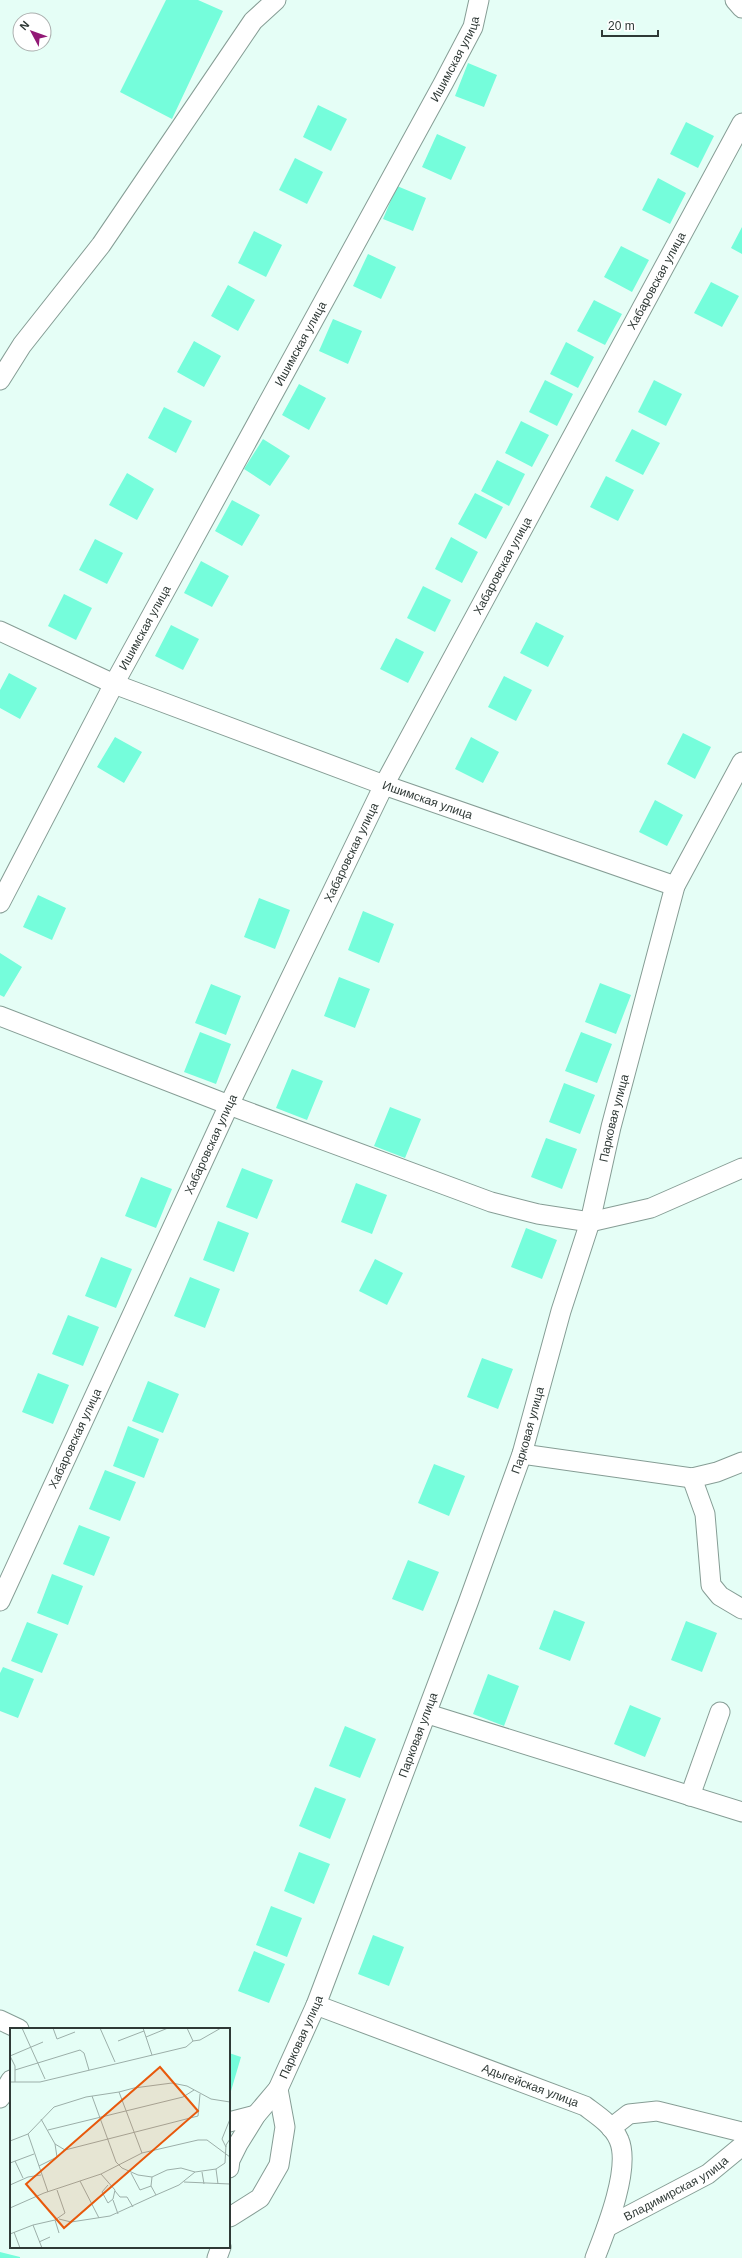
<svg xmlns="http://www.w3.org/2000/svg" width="742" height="2258" viewBox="0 0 742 2258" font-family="Arial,sans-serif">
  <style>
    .building { fill: #75fddb }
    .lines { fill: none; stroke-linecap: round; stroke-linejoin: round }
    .minor-casing { stroke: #869d95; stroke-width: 21 }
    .minor { stroke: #fff; stroke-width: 19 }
    .labels { text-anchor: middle; stroke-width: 3.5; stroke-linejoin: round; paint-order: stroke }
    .street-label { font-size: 12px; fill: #2f3936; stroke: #fff }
    .inset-road { fill: none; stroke: #9cafa9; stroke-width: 1 }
    .view { fill: #e8590c; fill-opacity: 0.15; stroke: #e8590c; stroke-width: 2 }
    .inset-edge { fill: none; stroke: #2f3936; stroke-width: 2 }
  </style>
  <rect width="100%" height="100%" fill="#e5fef6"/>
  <!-- building -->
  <path class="building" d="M166,0H198L223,11L172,119L120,92Z
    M468,63L497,75L484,107L455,96Z
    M318,105L347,119L331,151L303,137Z
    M686,122L714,136L698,168L670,154Z
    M437,134L466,147L451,180L422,167Z
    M295,158L323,172L307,204L279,190Z
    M658,178L686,193L670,224L642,210Z
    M397,186L426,198L413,231L383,219Z
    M742,227V254L731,248Z
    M254,231L282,245L266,277L238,263Z
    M621,246L649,260L632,292L604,277Z
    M368,254L396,267L381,299L353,286Z
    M711,282L739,296L722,327L694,313Z
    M228,285L255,300L238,331L211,316Z
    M594,300L622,314L605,345L577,331Z
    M333,319L362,331L348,364L319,351Z
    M194,341L221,356L204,387L177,372Z
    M566,342L594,357L578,388L550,374Z
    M545,380L573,394L557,426L529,412Z
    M654,380L682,394L666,426L638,412Z
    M299,384L326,398L309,430L282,415Z
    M164,407L192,421L176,453L148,438Z
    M521,421L549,435L532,467L505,453Z
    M632,429L660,443L643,475L615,461Z
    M263,439L290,456L270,486L244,469Z
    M497,460L525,474L509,506L481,491Z
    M127,473L154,489L137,520L109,505Z
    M606,476L634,490L618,521L590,507Z
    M475,493L503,507L486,539L458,524Z
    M232,500L260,515L242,546L215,531Z
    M451,537L478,552L462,583L435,569Z
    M95,539L123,553L107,584L79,570Z
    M201,561L229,576L212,607L184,593Z
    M423,586L451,600L435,632L407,618Z
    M64,594L92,608L76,640L48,626Z
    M536,622L564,636L548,667L520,653Z
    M171,625L199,639L183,670L155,656Z
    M396,638L424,652L408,683L380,669Z
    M9,673L37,688L20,719L0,708V690Z
    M504,676L532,690L516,721L488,707Z
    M683,733L711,747L695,779L667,764Z
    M115,737L142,752L124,783L97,767Z
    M471,737L499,752L483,783L455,769Z
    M655,800L683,815L667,846L639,832Z
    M38,895L66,908L52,940L23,927Z
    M259,898L290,910L275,949L244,937Z
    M363,911L394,924L379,963L348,950Z
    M0,953L22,967L4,997L0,995Z
    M339,977L370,989L355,1028L324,1016Z
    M600,983L631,995L616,1034L585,1022Z
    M211,984L241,996L226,1035L195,1023Z
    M200,1032L231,1044L216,1084L184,1072Z
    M581,1032L612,1044L597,1083L565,1071Z
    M292,1069L323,1081L307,1120L276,1108Z
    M564,1083L595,1095L580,1134L549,1122Z
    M390,1107L421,1119L405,1158L374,1146Z
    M546,1138L577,1149L562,1189L531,1177Z
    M242,1168L273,1180L257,1219L226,1207Z
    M141,1177L172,1189L156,1228L125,1216Z
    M356,1183L387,1195L372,1234L341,1222Z
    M218,1221L249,1233L234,1272L203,1260Z
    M526,1228L557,1240L542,1279L511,1267Z
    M101,1257L132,1269L116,1308L85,1296Z
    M375,1259L403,1273L387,1305L359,1291Z
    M190,1277L220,1289L205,1328L174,1316Z
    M68,1315L99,1327L83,1366L52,1354Z
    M482,1358L513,1369L498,1409L467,1397Z
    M38,1373L69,1385L53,1424L22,1412Z
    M148,1381L179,1394L163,1433L132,1421Z
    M128,1426L159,1439L144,1478L113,1466Z
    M434,1464L465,1476L449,1516L418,1503Z
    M105,1470L136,1482L120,1521L89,1509Z
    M79,1525L110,1537L94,1576L63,1564Z
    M408,1560L439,1572L423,1611L392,1599Z
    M52,1574L83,1586L68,1625L37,1613Z
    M554,1610L585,1622L570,1661L539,1649Z
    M686,1621L717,1633L702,1672L671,1660Z
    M27,1622L58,1634L42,1673L11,1661Z
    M3,1667L34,1679L18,1718L0,1711V1673Z
    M488,1674L519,1686L504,1726L473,1714Z
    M630,1705L661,1718L645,1757L614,1744Z
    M345,1726L376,1739L360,1778L329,1766Z
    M315,1787L346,1799L330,1839L299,1826Z
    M299,1852L330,1864L314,1904L284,1891Z
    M271,1906L302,1918L287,1957L256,1945Z
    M373,1935L404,1947L389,1986L358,1974Z
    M254,1951L285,1964L269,2003L238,1991Z
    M229,2053L241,2057L231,2091L229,2090Z
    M0,2252L20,2257V2258H0Z"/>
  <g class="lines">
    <!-- minor casing -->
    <g class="minor-casing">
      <g id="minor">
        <path d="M735,0L742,8"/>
        <path d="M0,380L22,345L101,245L253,21L276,0"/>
        <path id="s1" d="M0,631L114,684L384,785L675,886"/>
        <path id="s2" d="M0,903L114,684L444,82L473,27L479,0"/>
        <path d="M0,1016L229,1105L491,1202L538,1214L590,1222L651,1208L742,1168"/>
        <path d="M522,1454L692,1478L717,1472L742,1462"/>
        <path d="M692,1478L705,1514L711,1585L720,1596L742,1609"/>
        <path id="s3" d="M0,1601L229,1105L384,785L742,123"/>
        <path d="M428,1714L742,1812"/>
        <path d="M690,1796L720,1712"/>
        <path id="s4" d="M316,2005L585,2106C597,2115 613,2125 619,2140C631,2168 606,2230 595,2258"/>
        <path d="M0,2020L19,2029"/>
        <path d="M0,2098L11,2080"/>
        <path d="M229,2122L256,2115"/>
        <path d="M611,2128L629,2114L657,2111L742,2132"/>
        <path id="s5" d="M229,2168L230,2160L238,2144L256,2115L278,2089L316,2005L468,1603L522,1454L561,1311L590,1222L611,1127L675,886L742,762"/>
        <path d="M230,2217L260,2198L279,2165L285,2127L278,2089"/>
        <path id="s6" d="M607,2227L708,2174L742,2146"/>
        <path d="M217,2258L221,2247"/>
      </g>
    </g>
    <!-- minor -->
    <use href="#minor" class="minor"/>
  </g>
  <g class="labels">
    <!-- street labels -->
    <g class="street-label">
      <text dy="4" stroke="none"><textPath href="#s2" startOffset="959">Ишимская улица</textPath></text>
      <text dy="4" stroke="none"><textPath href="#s3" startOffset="1475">Хабаровская улица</textPath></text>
      <text dy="4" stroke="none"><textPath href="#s2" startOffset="635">Ишимская улица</textPath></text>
      <text dy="4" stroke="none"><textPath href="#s3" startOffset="1151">Хабаровская улица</textPath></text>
      <text dy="4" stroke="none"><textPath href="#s2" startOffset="311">Ишимская улица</textPath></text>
      <text dy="4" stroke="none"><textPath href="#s1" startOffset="460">Ишимская улица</textPath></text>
      <text dy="4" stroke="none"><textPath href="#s3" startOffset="827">Хабаровская улица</textPath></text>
      <text dy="4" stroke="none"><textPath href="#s5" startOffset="1123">Парковая улица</textPath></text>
      <text dy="4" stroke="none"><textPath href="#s3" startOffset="503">Хабаровская улица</textPath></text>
      <text dy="4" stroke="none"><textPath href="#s5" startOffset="799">Парковая улица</textPath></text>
      <text dy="4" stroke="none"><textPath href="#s3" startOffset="179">Хабаровская улица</textPath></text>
      <text dy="4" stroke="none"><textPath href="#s5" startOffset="475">Парковая улица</textPath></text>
      <text dy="4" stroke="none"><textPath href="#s5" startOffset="151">Парковая улица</textPath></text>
      <text dy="4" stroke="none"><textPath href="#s4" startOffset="229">Адыгейская улица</textPath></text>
      <text dy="4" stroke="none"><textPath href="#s6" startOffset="79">Владимирская улица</textPath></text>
    </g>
  </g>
  <!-- overview -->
  <g transform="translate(10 2028)">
    <rect width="220" height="220" fill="#e5fef6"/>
    <path class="inset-road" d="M12,0L35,51M43,0L47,11L65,4M90,0L105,34M133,0L142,27M177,0L183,13M136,9L158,0M108,13L134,3M0,28L33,14M0,28L5,38V54M5,42L70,22L74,25L79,42M0,54H30L176,19L183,13L190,12L211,0M109,64L124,60L162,55L177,58L201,71L220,74M82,68L106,134L112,140L128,147L142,149L157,142L171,140L185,144L206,141L215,135L216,117L220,111M31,91L45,116L55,122L188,88L190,66M38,102L173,69L184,62M18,106L38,164M0,113L18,106L44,79L76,69L109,64L132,125M216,119L212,111L220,91M5,133L13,150M0,135L24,126M29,138L47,129L45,116M206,141L208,156M192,144L194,156M121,145L130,162L141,158M91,146L105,162L103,171L98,175L92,164L98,157M142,149L141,158L146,167L169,157L185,144M70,153L89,190M174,154L220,156M0,157L18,149L31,147M47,162L55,185L45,192L49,205M105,163L110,169H117L123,179M103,172L108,186M0,180L34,165L91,146L132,125L188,112H197L220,129M49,191L61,194L100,188L146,167M23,197L32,220M4,204L10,220M0,206L23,197L45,192M29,214L40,209"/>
    <path class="view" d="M150,39L188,83L54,200L16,156Z"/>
    <rect width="220" height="220" class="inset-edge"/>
  </g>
  <!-- north arrow -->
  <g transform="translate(32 32) rotate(311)"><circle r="19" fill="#ffffff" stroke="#acb0af"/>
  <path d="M0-3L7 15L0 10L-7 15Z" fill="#921976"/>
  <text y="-6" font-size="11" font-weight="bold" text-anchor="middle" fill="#2f3936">N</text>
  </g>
  <!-- scale -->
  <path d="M602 30v6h56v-6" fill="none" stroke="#2f3936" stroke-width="2"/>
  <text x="608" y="30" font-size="12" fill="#2f3936" stroke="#ffffff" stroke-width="3" paint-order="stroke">20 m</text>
</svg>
